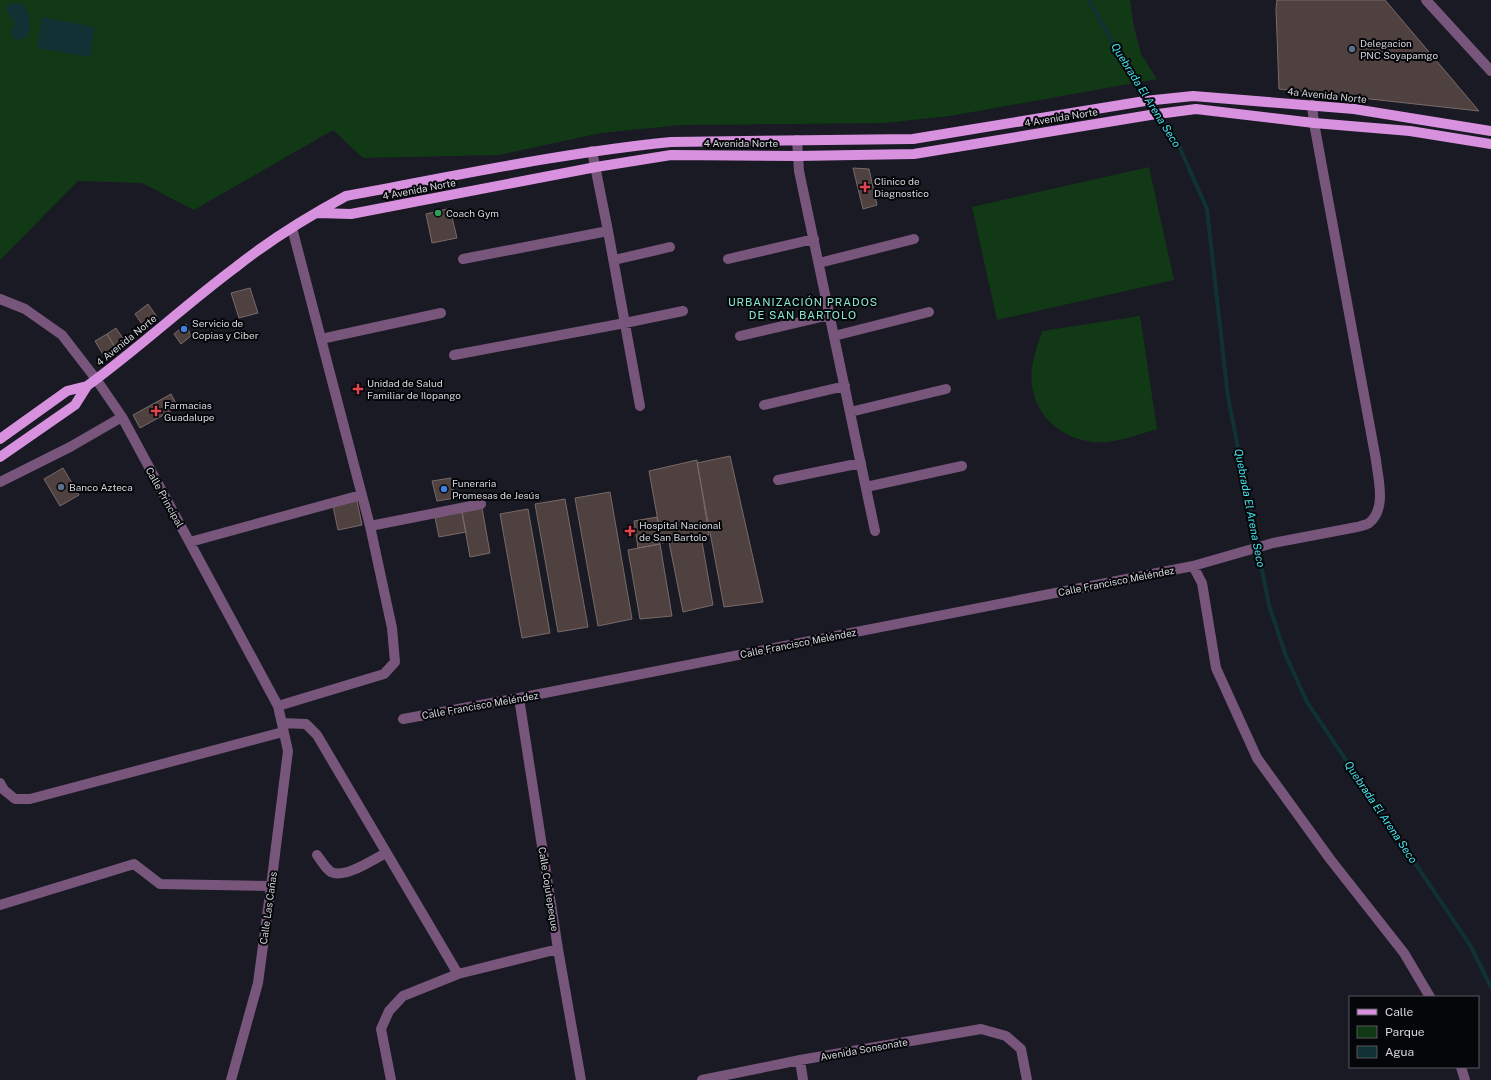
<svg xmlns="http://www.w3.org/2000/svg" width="1491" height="1080" viewBox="0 0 1491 1080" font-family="'Public Sans',sans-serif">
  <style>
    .green { fill: #113915 }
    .water { fill: #113234 }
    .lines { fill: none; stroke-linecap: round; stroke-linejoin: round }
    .stream { stroke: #113234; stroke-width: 4 }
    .building { fill: #4f4140; stroke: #796a68 }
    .minor { stroke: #78567b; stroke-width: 10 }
    .major { stroke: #d891de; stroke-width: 10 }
    .service-dot { fill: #5c6f8a; stroke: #050609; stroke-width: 1.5 }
    .health-dot { fill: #e0444e; stroke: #050609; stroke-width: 1.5 }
    .leisure-dot { fill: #2e9e5b; stroke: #050609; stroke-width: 1.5 }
    .shop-dot { fill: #3f7fe0; stroke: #050609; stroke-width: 1.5 }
    .labels { text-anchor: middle; stroke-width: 4; stroke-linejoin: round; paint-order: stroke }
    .poi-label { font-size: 10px; fill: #d4d5dc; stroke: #050609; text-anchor: start }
    .street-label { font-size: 10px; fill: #d4d5dc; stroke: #050609 }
    .water-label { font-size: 11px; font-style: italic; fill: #44e0e9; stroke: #050609 }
    .neighbourhood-label { font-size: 11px; letter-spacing: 1px; fill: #88ead2; stroke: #050609 }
  </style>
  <rect width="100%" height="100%" fill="#191a24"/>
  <!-- green -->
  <path class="green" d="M0,0H1130L1134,27L1141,54L1157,79L950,116L884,123L681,125L601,133L499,155L363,158L333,130L194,210L142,183L78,181L0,260Z
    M1149,167L1174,280L997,320L972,207Z
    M1140,316L1157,429C1141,434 1124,440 1107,442C1072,445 1036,422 1032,385C1029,367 1037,348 1042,331Z"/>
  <!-- water -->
  <path class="water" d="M20,3C32,10 37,45 14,39L10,33L12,28L15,25L14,20L8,13L7,8L10,4Z
    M42,17L95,27L90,57L37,48Z"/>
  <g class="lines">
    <!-- stream -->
    <path class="stream" d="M1089,0L1127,68L1175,137L1207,209L1228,397L1269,605L1286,656L1307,702L1470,945L1491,987"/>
  </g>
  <!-- building -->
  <path class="building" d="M1277,0H1385L1479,111L1279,89L1276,9Z
    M853,168L869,169L877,205L863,209Z
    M447,209L451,213L457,238L432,243L426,214Z
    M250,288L258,313L239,318L231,293Z
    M148,304L157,317L144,327L135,314Z
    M186,324L191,336L181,344L174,334Z
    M116,328L126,343L116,349L107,334Z
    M107,334L116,349L104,356L95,341Z
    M171,394L178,407L140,428L133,415Z
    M730,456L763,602L724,607L697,463Z
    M697,460L709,535L662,543L649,471Z
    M63,468L79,495L60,506L44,479Z
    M451,478L455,498L437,501L432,481Z
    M610,492L632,619L598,626L575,498Z
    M565,499L588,627L558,632L535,504Z
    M357,501L362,525L338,530L333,506Z
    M482,508L490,553L470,557L462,512Z
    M528,509L550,633L522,638L500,514Z
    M462,512L466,532L439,537L435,517Z
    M657,517L660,544L638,548L634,521Z
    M701,536L713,605L683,612L669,542Z
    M660,544L672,616L640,619L628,550Z"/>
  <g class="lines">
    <!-- minor -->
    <path class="minor" d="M1426,0L1491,71
      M797,140L799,171L875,531
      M592,151L608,231L640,406
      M463,259L608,231
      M728,259L814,239
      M614,260L670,247
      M819,263L914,239
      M0,299L25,309L62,335L96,379L122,417L278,706L288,751L271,886L258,983L231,1080
      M740,336L830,315
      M834,336L929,312
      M321,339L441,313
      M454,355L625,323L683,311
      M764,405L845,386
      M850,412L946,389
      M778,480L861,463
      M0,482L70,447L122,417
      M866,487L962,466
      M370,526L481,504
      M190,542L361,495
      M1193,566L1202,583L1216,668L1257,758L1330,859L1404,953L1430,997
      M519,698L558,949L581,1080
      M278,706L384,674L395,662L392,628L370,526L292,228
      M403,719L519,698L1193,566L1273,543L1357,527C1361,526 1366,525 1369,523C1387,509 1378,479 1376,460L1314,123L1312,105
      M282,723L306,724L317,735L458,974
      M0,783L4,790L15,799H30L283,732
      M317,855C321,860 325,868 331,872C345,879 374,859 386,853
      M0,905L134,864L160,884L271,886
      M800,1060L803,1080
      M1461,1067L1465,1080
      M391,1080L381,1029L389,1011L403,996L458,974L558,949
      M702,1080L800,1060L981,1029L1006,1036L1021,1049L1027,1080"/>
    <!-- major -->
    <path class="major" d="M317,213L351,214L596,167L671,155L797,156L914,154L1150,115L1196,109L1314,123L1410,131L1491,144
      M0,439L67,391L87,386C138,349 185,305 236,267C270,240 307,217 346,196C454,176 561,153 671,142L913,139L1145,101L1193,96L1354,109L1491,131
      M0,457L75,405L87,386"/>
  </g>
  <!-- markers -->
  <g class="service-dot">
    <circle cx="1352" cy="49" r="4"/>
    <circle cx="61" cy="487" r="4"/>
  </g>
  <g class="health-dot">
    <path d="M863 181h4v4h4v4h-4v4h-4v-4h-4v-4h4z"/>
    <path d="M356 383h4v4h4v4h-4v4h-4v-4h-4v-4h4z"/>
    <path d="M154 405h4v4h4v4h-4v4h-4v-4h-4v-4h4z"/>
    <path d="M628 525h4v4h4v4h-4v4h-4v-4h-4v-4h4z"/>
  </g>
  <circle class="leisure-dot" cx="438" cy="213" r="4"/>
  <g class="shop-dot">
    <circle cx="184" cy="329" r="4"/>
    <circle cx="444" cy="489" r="4"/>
  </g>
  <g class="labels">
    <!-- poi labels -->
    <g class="poi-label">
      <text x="1360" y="47">Delegacion<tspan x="1360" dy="12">PNC Soyapamgo</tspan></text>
      <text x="874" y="185">Clinico de<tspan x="874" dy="12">Diagnostico</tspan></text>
      <text x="446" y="217">Coach Gym</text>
      <text x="192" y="327">Servicio de<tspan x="192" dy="12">Copias y Ciber</tspan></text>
      <text x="367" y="387">Unidad de Salud<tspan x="367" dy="12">Familiar de Ilopango</tspan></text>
      <text x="164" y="409">Farmacias<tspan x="164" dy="12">Guadalupe</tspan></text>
      <text x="452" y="487">Funeraria<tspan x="452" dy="12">Promesas de Jesús</tspan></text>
      <text x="69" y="491">Banco Azteca</text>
      <text x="639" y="529">Hospital Nacional<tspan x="639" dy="12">de San Bartolo</tspan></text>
    </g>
    <!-- street labels -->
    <g class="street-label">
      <text transform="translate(1327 95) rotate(6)" y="4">4a Avenida Norte</text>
      <text transform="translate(1061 117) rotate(-9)" y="4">4 Avenida Norte</text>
      <text x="741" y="147">4 Avenida Norte</text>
      <text transform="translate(419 189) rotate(-11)" y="4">4 Avenida Norte</text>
      <text transform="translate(126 340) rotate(-39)" y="4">4 Avenida Norte</text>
      <text transform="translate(165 497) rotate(61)" y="4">Calle Principal</text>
      <text transform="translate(1116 581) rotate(-11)" y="4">Calle Francisco Meléndez</text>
      <text transform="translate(798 643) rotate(-11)" y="4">Calle Francisco Meléndez</text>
      <text transform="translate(480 705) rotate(-10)" y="4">Calle Francisco Meléndez</text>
      <text transform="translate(549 889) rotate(81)" y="4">Calle Cojutepeque</text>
      <text transform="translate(268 908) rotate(-82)" y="4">Calle Las Cañas</text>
      <text transform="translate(864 1049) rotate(-10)" y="4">Avenida Sonsonate</text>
    </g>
    <!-- water labels -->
    <g class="water-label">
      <text transform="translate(1146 95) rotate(58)" y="4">Quebrada El Arena Seco</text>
      <text transform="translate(1250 508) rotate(79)" y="4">Quebrada El Arena Seco</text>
      <text transform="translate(1381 812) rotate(56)" y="4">Quebrada El Arena Seco</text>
    </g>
    <!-- neighbourhood labels -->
    <g class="neighbourhood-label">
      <text x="803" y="306">URBANIZACIÓN PRADOS<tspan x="803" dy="13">DE SAN BARTOLO</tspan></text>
    </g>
  </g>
  <!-- legend -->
  <rect x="1349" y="996" width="130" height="72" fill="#050609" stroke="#58595d"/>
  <rect x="1357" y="1009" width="20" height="6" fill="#d891de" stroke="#58595d"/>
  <text x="1385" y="1016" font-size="12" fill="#d4d5dc">Calle</text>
  <rect x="1357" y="1026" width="20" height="12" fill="#113915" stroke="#58595d"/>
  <text x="1385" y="1036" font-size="12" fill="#d4d5dc">Parque</text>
  <rect x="1357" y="1046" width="20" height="12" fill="#113234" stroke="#58595d"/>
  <text x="1385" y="1056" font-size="12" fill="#d4d5dc">Agua</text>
</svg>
